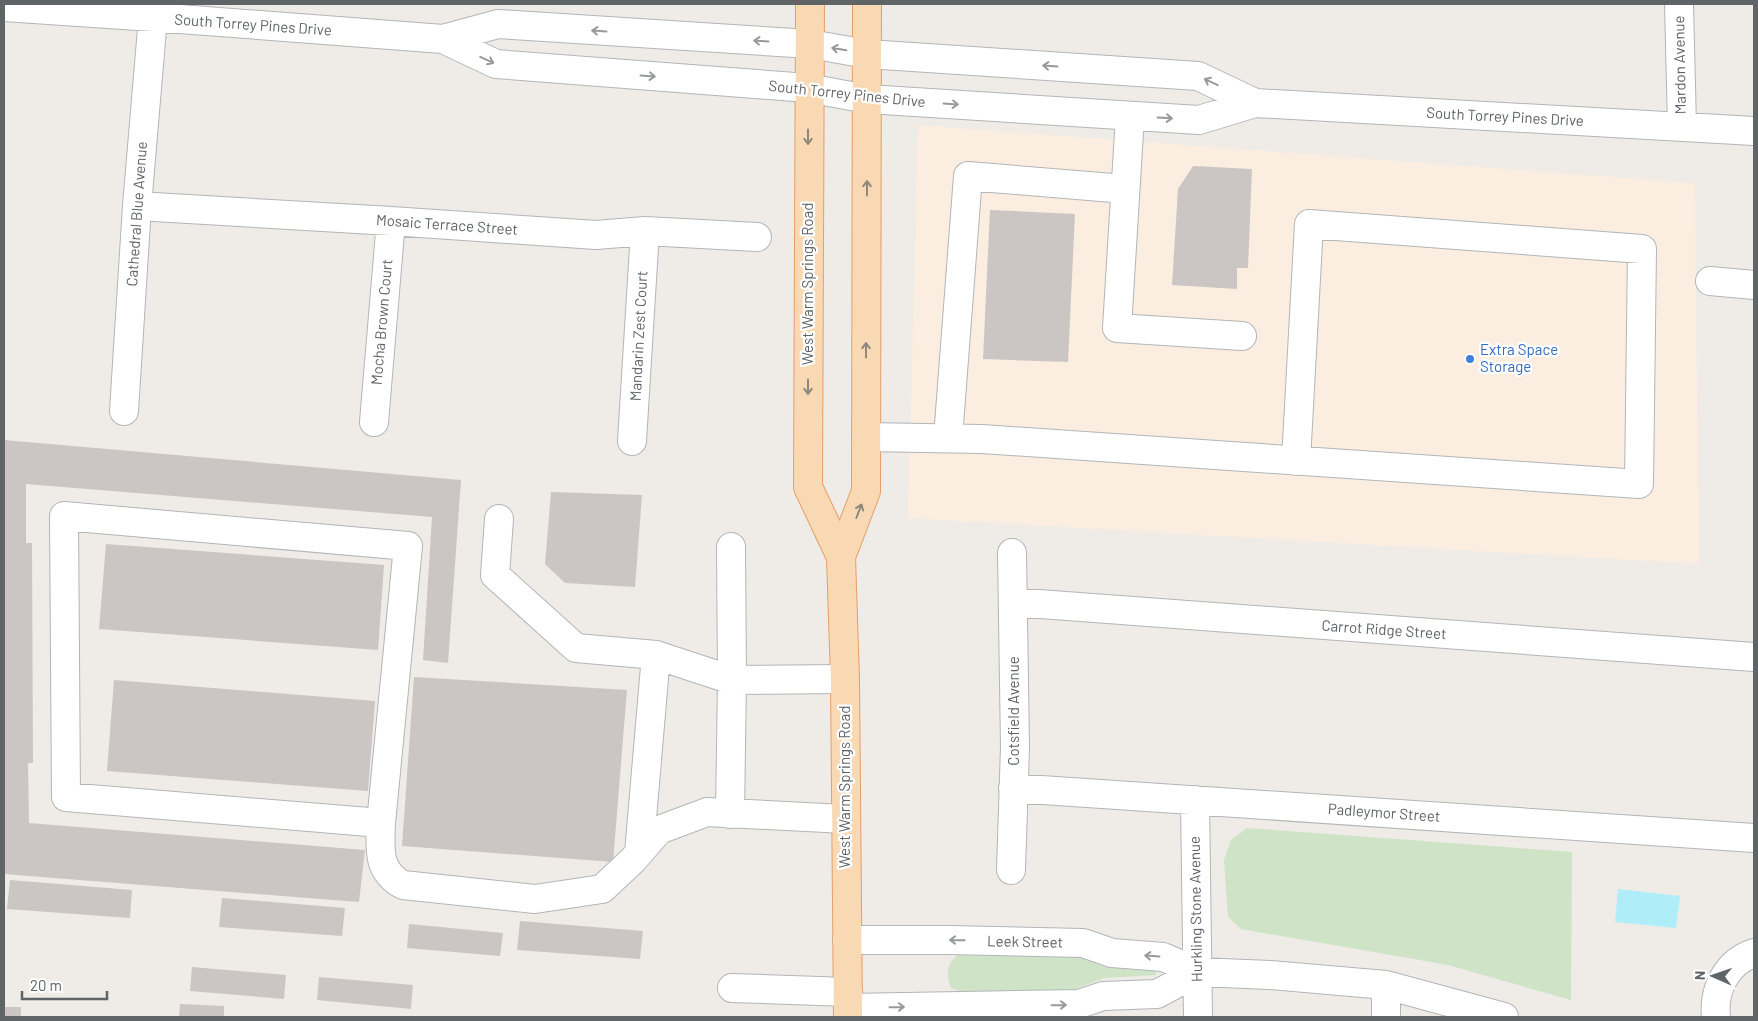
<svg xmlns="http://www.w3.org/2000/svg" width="1758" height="1021" viewBox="0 0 1758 1021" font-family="Barlow,sans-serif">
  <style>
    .commercial { fill: #fbede0 }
    .green { fill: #cfe4c6 }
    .water { fill: #afeef8 }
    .building { fill: #cbc6c4 }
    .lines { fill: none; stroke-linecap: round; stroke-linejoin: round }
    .minor-casing { stroke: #b2b6b8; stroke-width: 30 }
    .major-casing { stroke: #e69e6a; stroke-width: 30 }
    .minor { stroke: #fff; stroke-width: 28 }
    .major { stroke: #f8d9b3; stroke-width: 28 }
    .oneway { stroke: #979a9c }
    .oneway2 { stroke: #8d877d }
    .shop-dot { fill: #3f7fe0; stroke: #fff; stroke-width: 2 }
    .labels { text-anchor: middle; stroke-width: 4.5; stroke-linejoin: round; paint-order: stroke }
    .street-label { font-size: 15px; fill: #5f6466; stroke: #fff }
    .shop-label { font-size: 15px; fill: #366cbe; stroke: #fff; text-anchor: start }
  </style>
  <rect width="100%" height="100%" fill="#efebe7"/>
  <!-- commercial -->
  <path class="commercial" d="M918,125L1695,183L1699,564L908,518Z"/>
  <!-- green -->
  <path class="green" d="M1247,828L1572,852L1571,1000L1448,965L1241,929L1228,917L1224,860L1231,840Z
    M1072,954L1105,967L1154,968L1156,970V975L1105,978L1072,990L982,992H961L951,988C946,974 946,966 957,955Z"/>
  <!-- water -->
  <path class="water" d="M1618,889L1680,896L1676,928L1615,922Z"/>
  <!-- building -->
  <path class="building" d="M1193,166L1252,169L1248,268H1237V289L1172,285L1178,189Z
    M990,210L1075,214L1068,362L983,359Z
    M4,440L461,480L448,663L423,660L432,517L26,484V543H32L33,763H28L29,823L365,850L359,902L4,874Z
    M551,492L642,495L635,587L565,583L545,564Z
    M106,544L384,565L378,650L99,629Z
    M414,677L627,690L613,862L402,846Z
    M114,680L375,701L368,791L107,771Z
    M10,880L132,890L130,918L7,909Z
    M222,898L345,908L342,936L219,927Z
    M520,921L643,931L640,959L517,950Z
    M409,924L503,933L500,956L407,948Z
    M192,967L286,975L284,999L190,991Z
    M319,977L413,985L411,1009L317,1000Z
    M180,1004L224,1006V1017H179Z
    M4,1007H21V1017H4Z"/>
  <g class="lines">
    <!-- minor casing -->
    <g class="minor-casing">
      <path id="minor" d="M1679,4L1682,127
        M4,7L153,17L443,39L498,24L810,44L867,54L1198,76L1255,103
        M443,39L496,64L808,88L867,99L1199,120L1255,103L1754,131
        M1130,116L1117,328L1242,336
        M137,206L391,221L596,235L645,231L757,237
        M1710,281L1754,285
        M124,411L137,206L153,17
        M374,422L391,221
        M866,437L982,439L1639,484L1642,249L1309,224L1296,461
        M948,438L968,176L1125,189
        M632,441L645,231
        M64,516L408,546L381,823L66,797Z
        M499,519L495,575L576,648L656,655L732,680L845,679
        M1013,602L1754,657
        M1013,788L1754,838
        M1195,800L1198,1017
        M730,814L732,680L731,547
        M381,823C380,849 377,871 403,885L535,899L602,889L633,860L659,830L707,812L845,819
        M639,853L656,655
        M1011,870L1015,747L1012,553
        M847,940H949L1083,943L1112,953L1163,957L1198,972L1270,975L1386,985L1504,1017
        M1386,985V1017
        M732,988L848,992
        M848,1008L1079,1004L1103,996L1157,994L1198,972
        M1716,1017C1713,989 1727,962 1754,953"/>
    </g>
    <!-- major casing -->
    <g class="major-casing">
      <path id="major" d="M810,4L808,487L841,557
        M848,1017L845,679L841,557L866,491L867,4"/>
    </g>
    <!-- minor -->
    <use href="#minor" class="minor"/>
    <!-- major -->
    <use href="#major" class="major"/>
  </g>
  <!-- one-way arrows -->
  <defs><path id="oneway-shaft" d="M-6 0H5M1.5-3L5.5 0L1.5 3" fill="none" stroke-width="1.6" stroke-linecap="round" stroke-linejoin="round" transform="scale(1.25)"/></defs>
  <g class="oneway">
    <use href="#oneway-shaft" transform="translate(599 31) rotate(-176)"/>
    <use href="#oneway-shaft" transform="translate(761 41) rotate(-176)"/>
    <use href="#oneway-shaft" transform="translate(839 49) rotate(-170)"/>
    <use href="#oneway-shaft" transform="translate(487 60) rotate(25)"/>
    <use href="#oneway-shaft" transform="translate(1050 66) rotate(-176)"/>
    <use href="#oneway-shaft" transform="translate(648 76) rotate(4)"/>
    <use href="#oneway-shaft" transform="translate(1211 82) rotate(-155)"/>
    <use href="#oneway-shaft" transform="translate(951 104) rotate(4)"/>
    <use href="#oneway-shaft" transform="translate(1165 118) rotate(3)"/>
    <use href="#oneway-shaft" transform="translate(957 940) rotate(-179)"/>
    <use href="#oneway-shaft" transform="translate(1152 956) rotate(-176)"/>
    <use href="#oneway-shaft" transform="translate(1059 1005) rotate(-1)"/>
    <use href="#oneway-shaft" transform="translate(897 1007) rotate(-1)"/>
  </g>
  <g class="oneway2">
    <use href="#oneway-shaft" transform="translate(808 137) rotate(90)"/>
    <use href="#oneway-shaft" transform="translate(867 188) rotate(-90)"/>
    <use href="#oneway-shaft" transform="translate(866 350) rotate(-90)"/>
    <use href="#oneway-shaft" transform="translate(808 387) rotate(90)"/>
    <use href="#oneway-shaft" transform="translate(859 511) rotate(-69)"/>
  </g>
  <!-- markers -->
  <circle class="shop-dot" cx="1470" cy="359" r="5"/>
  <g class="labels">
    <!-- street labels -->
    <g class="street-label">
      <text transform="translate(253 25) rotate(4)" y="5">South Torrey Pines Drive</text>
      <text transform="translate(1680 65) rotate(-91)" y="5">Mardon Avenue</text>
      <text transform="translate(847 94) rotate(6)" y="5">South Torrey Pines Drive</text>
      <text transform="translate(1505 117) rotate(3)" y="5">South Torrey Pines Drive</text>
      <text transform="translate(137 214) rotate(-86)" y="5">Cathedral Blue Avenue</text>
      <text transform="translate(447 225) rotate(4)" y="5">Mosaic Terrace Street</text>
      <text transform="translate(808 284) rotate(-90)" y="5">West Warm Springs Road</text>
      <text transform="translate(382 322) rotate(-85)" y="5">Mocha Brown Court</text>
      <text transform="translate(639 336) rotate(-87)" y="5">Mandarin Zest Court</text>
      <text transform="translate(1384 630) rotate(4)" y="5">Carrot Ridge Street</text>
      <text transform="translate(1014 711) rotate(-90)" y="5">Cotsfield Avenue</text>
      <text transform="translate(845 787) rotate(-90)" y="5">West Warm Springs Road</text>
      <text transform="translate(1384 813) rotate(4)" y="5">Padleymor Street</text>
      <text transform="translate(1196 909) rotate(-91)" y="5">Hurkling Stone Avenue</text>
      <text transform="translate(1025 942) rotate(1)" y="5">Leek Street</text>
    </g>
    <!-- shop labels -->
    <g class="shop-label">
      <text x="1480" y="355">Extra Space<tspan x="1480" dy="17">Storage</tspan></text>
    </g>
  </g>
  <!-- border -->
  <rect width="1758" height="1021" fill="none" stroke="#5f6466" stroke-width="10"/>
  <!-- north arrow -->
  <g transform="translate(1713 976) rotate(272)" stroke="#ffffff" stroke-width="4" paint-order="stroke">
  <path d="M0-4L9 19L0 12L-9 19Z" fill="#5f6466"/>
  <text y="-8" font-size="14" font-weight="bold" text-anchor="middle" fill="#5f6466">N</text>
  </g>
  <!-- scale -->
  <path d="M22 991v8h85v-8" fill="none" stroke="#5f6466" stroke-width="2.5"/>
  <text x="30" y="991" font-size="15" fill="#5f6466" stroke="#ffffff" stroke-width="4" paint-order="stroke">20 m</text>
</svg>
